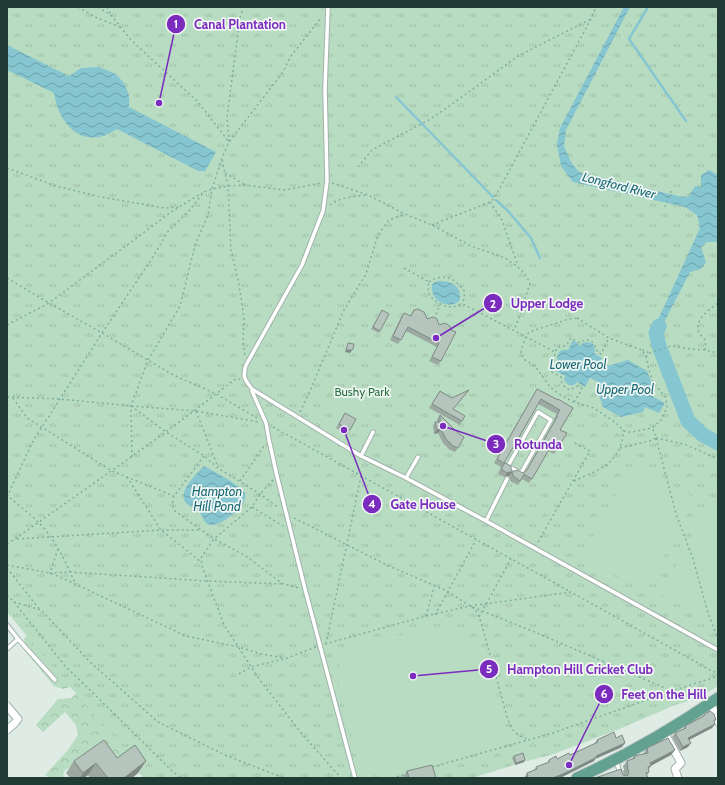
<svg xmlns="http://www.w3.org/2000/svg" width="725" height="785" viewBox="0 0 725 785" font-family="Cabin,sans-serif">
  <style>
    .forest { fill: url(#forest-crowns) }
    .park { fill: url(#park-tufts) }
    .garden { fill: #b8dcc1 }
    .water { fill: url(#water-waves) }
    .lines { fill: none; stroke-linecap: round; stroke-linejoin: round }
    .stream { stroke: #86c6d1; stroke-width: 2.5 }
    .river { stroke: #86c6d1; stroke-width: 15 }
    .service-casing { stroke: #a2b3ac; stroke-width: 5.5 }
    .minor-casing { stroke: #a2b3ac; stroke-width: 9 }
    .primary-casing { stroke: #c1c8c6; stroke-width: 13 }
    .path { stroke: #7faf9f; stroke-width: 1.5; stroke-dasharray: 2 3; stroke-linecap: butt }
    .service { stroke: #fff; stroke-width: 3.5 }
    .minor { stroke: #fff; stroke-width: 7 }
    .primary { stroke: #63a190; stroke-width: 11 }
    .wall { fill: #9ca9a3; fill-rule: evenodd }
    .shaded-wall { fill: #7f8a85 }
    .building { fill: #b5c5be; stroke: #7f8a85 }
    .labels { text-anchor: middle; stroke-width: 3.5; stroke-linejoin: round; paint-order: stroke }
    .park-label { font-size: 12px; fill: #2a7245; stroke: #f0f7f3 }
    .water-label { font-size: 13px; font-style: italic; fill: #1a6977; stroke: #f0f7f3 }
    .leader { fill: none; stroke: #7b2cbf; stroke-width: 1.5 }
    .callout-dot { fill: #7b2cbf; stroke: #f0f7f3; stroke-width: 1.5 }
    .mark-label { font-size: 12px; text-anchor: middle; font-weight: bold; fill: #fff }
    .callout-label { font-size: 13px; text-anchor: middle; font-weight: bold; fill: #7b2cbf; stroke: #f0f7f3; stroke-width: 3.5; stroke-linejoin: round; paint-order: stroke }
  </style>
  <defs>
    <pattern id="forest-crowns" width="20" height="18" patternUnits="userSpaceOnUse"><rect width="20" height="18" fill="#b8dcc1"/><path d="M2 6a3 3 0 1 1 6 0M12 15a3 3 0 1 1 6 0" fill="none" stroke="#9ebea6"/></pattern>
    <pattern id="park-tufts" width="24" height="20" patternUnits="userSpaceOnUse"><rect width="24" height="20" fill="#b8dcc1"/><path d="M3 7l-1-3M5 7V3M7 7l1-3M15 17l-1-3M17 17v-4M19 17l1-3" fill="none" stroke="#9ebea6"/></pattern>
    <pattern id="water-waves" width="16" height="10" patternUnits="userSpaceOnUse"><rect width="16" height="10" fill="#86c6d1"/><path d="M0 5q4-4 8 0t8 0" fill="none" stroke="#6da2aa"/></pattern>
  </defs>
  <rect width="100%" height="100%" fill="#dfebe5"/>
  <!-- forest -->
  <path class="forest" d="M31,630L74,686L63,689L54,686L25,651L24,639Z
    M79,690L206,778H144L122,756L108,762L93,750L64,771L63,778H52L45,775L68,750L78,735L76,725L65,712L43,732L36,725L58,699L72,698Z"/>
  <!-- park -->
  <path class="park" d="M7,7H718V686L699,698L675,705L617,730L551,755L527,761L472,778H150L52,666L7,612Z"/>
  <!-- garden -->
  <path class="garden" d="M337,387L373,408L364,425L327,405Z
    M633,464L696,498L645,591L582,557Z
    M710,501L718,505V625L660,594Z
    M438,626L450,627L476,642L483,649L486,657L504,720C503,734 496,745 484,751L392,778C389,778 386,778 383,778C372,776 363,767 357,759L337,679C336,664 345,656 355,646Z"/>
  <!-- water -->
  <path class="water" d="M624,7H630L566,130L564,146L571,162L579,172L678,196L688,197L695,186L701,187V175L709,170L718,175V242H707L701,247L706,262L701,269L690,272L659,332L664,345L659,346L654,345L651,335L700,228L697,215L685,207L573,182L561,166L557,144L560,128Z
    M7,45L69,76L81,68L99,67L116,74L124,83L129,95V107L216,152L205,171H198L117,129C112,132 106,136 99,137C78,140 66,127 58,109C56,104 55,98 54,93L7,70Z
    M438,281C452,281 461,285 460,300C450,312 426,299 433,283Z
    M573,340L581,346L583,343L588,342L593,344L595,348L594,353L602,358L597,367L604,370L607,366L628,360L647,371L655,391L652,396L665,403L659,413L645,407L643,412L621,417L603,407L596,386L598,382L590,378L585,387L577,382C572,388 567,385 564,380L565,376L556,371L560,363L557,360C557,352 561,349 568,350Z
    M204,466C212,470 243,487 245,493C247,501 239,510 233,514C228,518 219,525 212,525C203,524 204,518 200,513C196,508 191,507 187,504C175,494 197,473 204,466Z"/>
  <g class="lines">
    <!-- stream -->
    <path class="stream" d="M648,7L629,39L686,121
      M396,97L493,197
      M496,200L508,211L531,238L540,258"/>
    <!-- river -->
    <path class="river" d="M659,326L656,333L659,346L688,421L703,435L718,443"/>
    <!-- service casing -->
    <g class="service-casing">
      <path id="service" d="M328,7L325,89L327,181L323,211L302,265L246,365C242,378 245,379 252,389L361,456
        M252,391L266,423L269,440L277,476L305,589L355,778
        M373,432L361,456L406,478L486,521L718,650
        M511,472L513,469L508,466L538,412L551,420L521,473L513,469
        M406,478L418,457
        M486,521L507,479
        M7,625L18,639L7,649
        M18,639L55,680
        M616,761L622,778"/>
    </g>
    <!-- minor casing -->
    <g class="minor-casing">
      <path id="minor" d="M711,703L718,722
        M7,706L18,719L15,723L7,730
        M664,732L681,763L675,769L678,778"/>
    </g>
    <!-- primary casing -->
    <g class="primary-casing">
      <path id="primary" d="M577,778C626,756 674,728 718,698"/>
    </g>
    <!-- path -->
    <path class="path" d="M78,7L93,16L120,27
      M98,7L112,16L131,40L198,102L229,142L283,72L291,56L321,18
      M107,7L111,15
      M317,7L323,8
      M222,160L228,186L231,250L238,279L244,317L243,343L245,356
      M358,167L372,150L429,120L455,102L518,56L591,19
      M7,168L56,186L101,197L165,208L179,207
      M225,173L245,185
      M332,183L368,195L405,214L432,225L471,246L505,258L518,267L524,273L530,283L520,315L514,330
      M490,202L502,220L518,266
      M330,205C339,197 355,197 366,195
      M665,207L671,191
      M432,225L490,202L494,199L591,19L596,7
      M404,268L429,282C428,285 428,288 428,291C430,296 432,299 436,301C445,308 452,308 463,304L555,352
      M7,278L49,303L102,333L168,372L182,379L199,386L216,394L257,418
      M429,282C444,272 455,278 465,292L463,303
      M577,318L609,338L642,350L646,357L649,370L653,382L666,398L667,407L661,420L652,428L632,432H626L623,430L616,423L594,408L574,402L562,396L550,387L535,366L525,360L521,355V350L526,337L529,332L569,319Z
      M434,319L440,305
      M7,325L49,303L174,210L202,193
      M642,350L650,353
      M705,350C705,347 706,343 705,340C703,337 700,335 699,333C694,319 709,310 718,303
      M646,357L650,353L671,346L691,349L705,350L718,353
      M7,397L60,399L131,406L196,411L259,422
      M13,398L27,418L112,471L174,496
      M574,402L582,389L578,386L570,390C564,387 561,384 561,377L552,372L557,364L554,360L555,352L558,347L566,346L571,338L580,343C588,336 596,342 597,352L601,354L609,338
      M131,406L166,432L204,456L218,468L260,494L279,508
      M196,411L218,467
      M300,412L310,391L344,310L366,274L378,235L389,220L405,214
      M273,427L571,592
      M656,438L660,453L676,514L693,559L708,613L718,639
      M656,438L684,444L718,459
      M620,448L653,440L656,438L655,433L652,428
      M204,456L174,496L172,504L175,511L214,539L246,556L283,584L299,588
      M132,457L131,406L148,360L180,306L195,245L208,215L212,189L222,158L229,142L227,117L240,18L243,7
      M127,477L161,530L201,562
      M273,480L260,494L252,507L214,539L201,558L202,566L224,625L259,679L302,734L341,778
      M240,481L264,446
      M574,481C583,477 597,471 605,466C616,458 624,444 623,430
      M7,494L8,496C18,505 29,513 38,522C55,538 66,563 75,583
      M7,497L33,441L60,399L102,333L151,260L169,230L188,212L204,192L212,189L228,186L245,185L285,190L321,183
      M252,507L283,526
      M294,518L389,566L447,591L470,606L537,633L672,691
      M17,539L161,530H201
      M538,542L590,451L573,442
      M7,544C34,526 60,507 87,488C137,453 186,418 234,380L240,379
      M58,549L50,573L70,572L207,581L283,584
      M7,565L50,573L60,577L186,636L239,647L261,654L285,658
      M7,568L40,610
      M7,595L14,602L65,666L89,689L173,772L182,778
      M14,602L41,610L90,662L158,722L225,755L284,778
      M472,607L477,612L481,622L507,717C513,732 513,733 529,740
      M435,615L476,540
      M426,616L434,587
      M479,617L511,559
      M325,644L426,616L470,606L571,592L712,671L718,673
      M326,644L361,476
      M239,674L251,667L287,658L316,647
      M432,767L553,733L672,691L718,676
      M392,778L406,774"/>
    <!-- service -->
    <use href="#service" class="service"/>
    <!-- minor -->
    <use href="#minor" class="minor"/>
    <!-- primary -->
    <use href="#primary" class="primary"/>
  </g>
  <!-- wall -->
  <path class="wall" d="M382,310L380,331L379,333L371,329Z
    M414,310L427,319H437L441,361L438,365L429,361L437,347L406,331L398,344L390,340L401,317L404,313L410,316Z
    M537,389L558,400L573,408L560,430L557,450L554,454L548,451L529,483L522,479L518,485L510,481V478L509,476H506L504,477L498,474L501,467L494,463ZM538,404L557,414L554,419V422L526,471L523,473L512,471L504,463Z
    M469,390L453,409L462,421L460,425L429,408L440,391L452,398Z
    M345,413L350,430L347,435L336,428Z
    M440,415L458,448L455,452L450,450L443,443L438,433L434,434L433,426L435,422H437V419Z
    M704,715L714,722L715,724L712,728L689,740L688,747L680,751L672,737L675,733L683,729L685,726L702,717Z
    M616,738L622,747L595,759L594,761L560,778H524L527,773L534,770L536,767L547,763L549,760L557,759L570,755L594,744L597,740Z
    M668,738L675,750L671,755L651,765V766L648,770L649,772L647,775L648,778H595L621,769L623,775H624L623,771L624,770L623,766L627,761L632,759L634,756L643,754L647,748Z
    M514,756L524,762L515,765L512,758Z
    M117,758L138,773L132,778H90L88,775L84,778H70L66,773L74,761Z
    M407,771L436,778H402Z"/>
  <!-- shaded-wall -->
  <path class="shaded-wall" d="M346,350H352L350,353L345,352Z
    M441,429L438,433L434,434L437,430Z
    M509,472H512L509,476H506L504,477L507,473Z
    M715,724L712,728L685,742L688,738Z
    M625,743L622,747L595,759L594,761L560,778H553L596,756Z
    M691,743L688,747L680,751L683,747Z
    M675,750L671,755L647,768L650,763Z
    M525,760L524,762L515,765L516,763Z
    M146,761L138,773L132,778H124Z
    M96,763L88,775L84,778H80L83,773Z"/>
  <!-- building -->
  <path class="building" d="M418,309L424,312L427,319L433,317L437,319L439,325L445,323L450,326L451,330L456,332L441,361L432,357L439,343L408,327L401,340L393,336L404,313L411,316L414,310Z
    M382,310L389,314L380,331L373,327Z
    M348,343L354,344L353,349L352,350H346Z
    M537,389L558,400V399L573,408L560,430L567,433L557,450L551,446L532,479L524,474L520,481L513,476V474L512,472H509L507,473L501,469L505,463L511,466V469L512,471H515L517,470L523,473L527,470L557,417V415L560,410L541,399L504,463L497,459Z
    M469,390L453,409L465,416L462,421L432,404L440,391L452,398Z
    M345,413L356,419L350,430L339,424Z
    M440,415L458,433L464,437L458,448L453,446L446,439L441,429L437,430L435,422H440Z
    M710,711L714,714L716,720H714L715,724L688,738L691,743L683,747L675,733L686,728L685,726L704,716V715Z
    M614,732L616,738L622,735L625,743L596,756L597,757L565,773L553,778H524L528,776L527,773L537,769L536,767L549,762V760L556,756L557,759L569,753L570,755L598,742L597,740Z
    M668,738L675,750L650,763L651,766L648,767L649,772L646,773L648,778H595L621,769L623,775L627,776L629,773L627,766H628L627,761L635,758L634,756L648,753L647,748Z
    M104,740L117,758L135,745L146,761L124,778H108L96,763L83,773L74,761Z
    M523,753L525,760L516,763L514,756Z
    M432,765L436,778H409L407,771Z"/>
  <g class="labels">
    <!-- park labels -->
    <g class="park-label">
      <text x="362" y="396">Bushy Park</text>
    </g>
    <!-- water labels -->
    <g class="water-label">
      <text transform="translate(619 185) rotate(14)" y="5">Longford River</text>
      <text x="578" y="369">Lower Pool</text>
      <text x="625" y="394">Upper Pool</text>
      <text x="217" y="496">Hampton<tspan x="217" dy="15">Hill Pond</tspan></text>
    </g>
  </g>
  <!-- callouts -->
  <path class="leader" d="M159 103L176 24M436 338L493 303M443 426L496 444M344 430L372 504M413 676L489 669M569 765L604 694"/>
  <g class="callout-dot">
    <circle cx="159" cy="103" r="4"/>
    <circle cx="436" cy="338" r="4"/>
    <circle cx="443" cy="426" r="4"/>
    <circle cx="344" cy="430" r="4"/>
    <circle cx="413" cy="676" r="4"/>
    <circle cx="569" cy="765" r="4"/>
    <circle cx="176" cy="24" r="10"/>
    <circle cx="493" cy="303" r="10"/>
    <circle cx="496" cy="444" r="10"/>
    <circle cx="372" cy="504" r="10"/>
    <circle cx="489" cy="669" r="10"/>
    <circle cx="604" cy="694" r="10"/>
  </g>
  <g class="mark-label">
    <text x="176" y="28">1</text>
    <text x="493" y="308">2</text>
    <text x="496" y="448">3</text>
    <text x="372" y="508">4</text>
    <text x="489" y="673">5</text>
    <text x="604" y="698">6</text>
  </g>
  <g class="callout-label">
    <text x="240" y="29">Canal Plantation</text>
    <text x="547" y="308">Upper Lodge</text>
    <text x="538" y="449">Rotunda</text>
    <text x="423" y="509">Gate House</text>
    <text x="580" y="674">Hampton Hill Cricket Club</text>
    <text x="664" y="699">Feet on the Hill</text>
  </g>
  <!-- border -->
  <rect width="725" height="785" fill="none" stroke="#203b33" stroke-width="16"/>
</svg>
